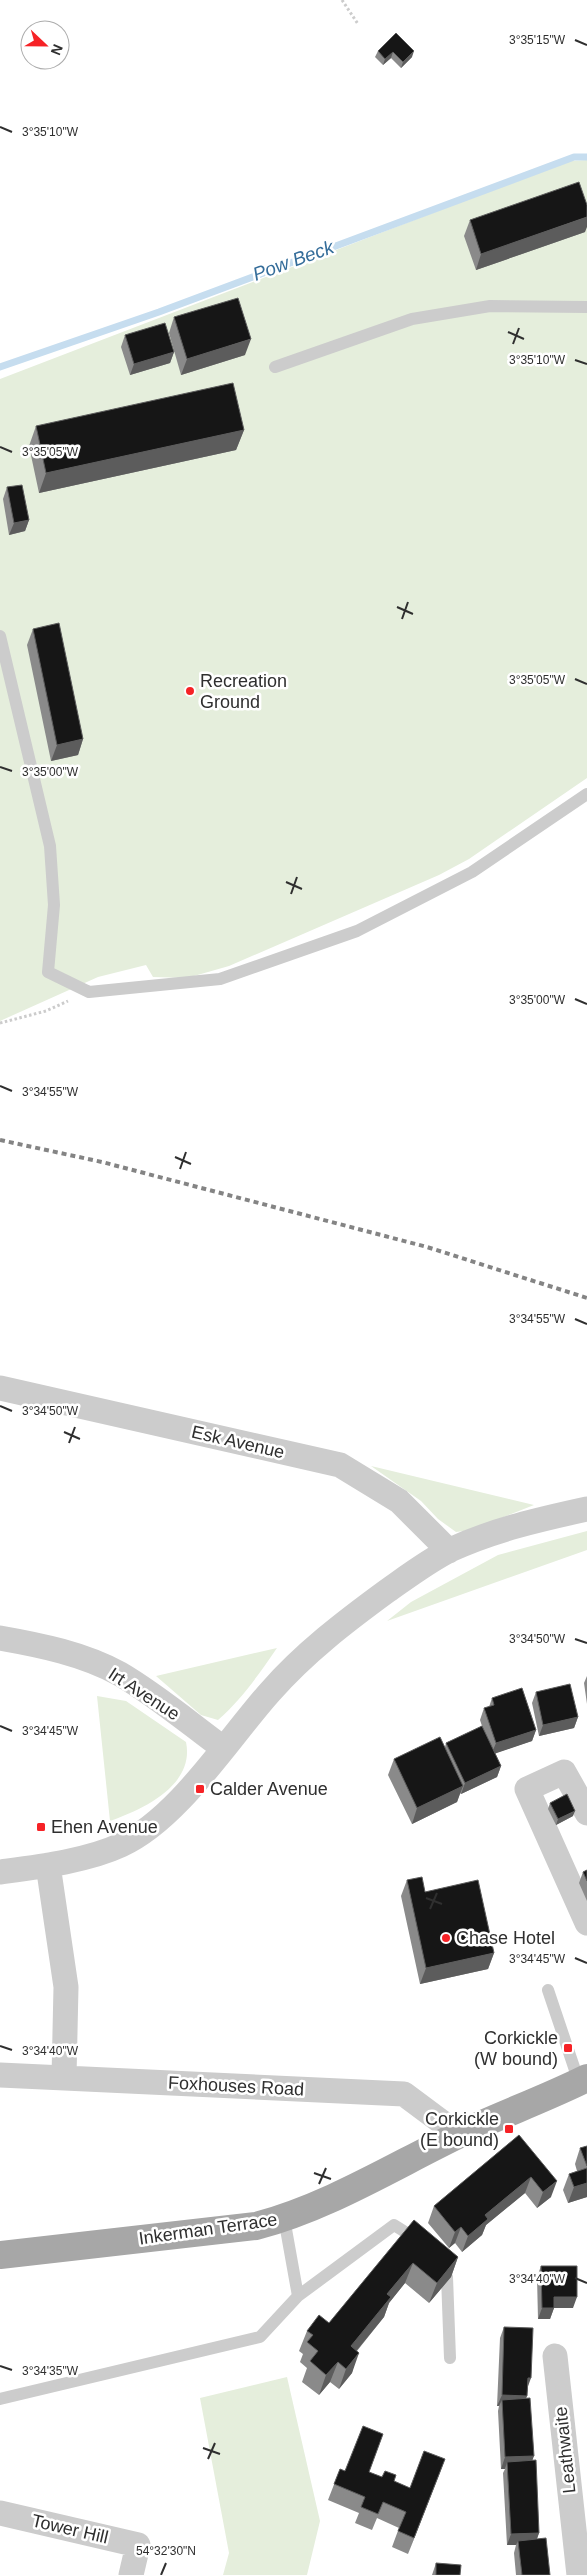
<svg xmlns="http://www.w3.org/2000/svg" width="587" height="2575" viewBox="0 0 587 2575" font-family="Arial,sans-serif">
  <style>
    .green { fill: #e5eedc }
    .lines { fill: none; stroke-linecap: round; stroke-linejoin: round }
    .stream { stroke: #c6ddef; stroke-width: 7 }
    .path { stroke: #ccc; stroke-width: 3; stroke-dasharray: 2.5 2.5; stroke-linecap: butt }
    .service { stroke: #ccc; stroke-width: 12 }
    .minor { stroke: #ccc; stroke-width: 25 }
    .primary { stroke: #a7a7a7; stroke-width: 28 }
    .rail { stroke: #848484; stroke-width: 4; stroke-dasharray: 5 4; stroke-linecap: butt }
    .wall { fill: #8a8a8a }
    .shaded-wall { fill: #5c5c5c }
    .building { fill: #161616; stroke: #5c5c5c }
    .ticks { fill: none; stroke: #2f2f2f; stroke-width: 2 }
    .poi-dot { fill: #f62226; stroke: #fff; stroke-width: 2 }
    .labels { text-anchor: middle; stroke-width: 5; stroke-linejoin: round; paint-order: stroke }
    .poi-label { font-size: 18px; fill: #2f2f2f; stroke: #fff; text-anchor: start }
    .street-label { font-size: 18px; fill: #2f2f2f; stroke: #fff }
    .water-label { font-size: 19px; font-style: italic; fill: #356d9a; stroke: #fff }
    .ticks-label { font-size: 12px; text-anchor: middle; fill: #2f2f2f; stroke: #fff; stroke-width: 5; stroke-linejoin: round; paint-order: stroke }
  </style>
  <rect width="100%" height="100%" fill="#fff"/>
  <!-- green -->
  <path class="green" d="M587,160V778L469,859L439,875L229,966L187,978L153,977L146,965L98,977L0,1021V379L568,161Z
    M371,1466L534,1505L471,1530L456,1532L438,1519L421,1501Z
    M587,1531V1550L387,1621L411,1602L498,1555Z
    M277,1648C259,1674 242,1699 218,1720L201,1715L156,1676Z
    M97,1696L126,1701L186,1742C195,1785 144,1809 110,1821Z
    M287,2377L320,2521L307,2575H223L229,2553L200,2398Z"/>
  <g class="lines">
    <!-- stream -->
    <path class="stream" d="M0,367L159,312L574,157H587"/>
    <!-- path -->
    <path class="path" d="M342,0L358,24
      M0,1023L46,1011L68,1001"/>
    <!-- service -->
    <path class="service" d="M275,367L412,319L490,306L587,307
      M0,636L50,846L54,905L48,972L89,992L220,979L357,931L472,872L587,794
      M548,1990L579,2082
      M284,2218L298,2296
      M439,2268L447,2277L450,2358
      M0,2399L260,2337L298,2296L394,2225L410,2235L417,2243"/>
    <!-- minor -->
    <path class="minor" d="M0,1388L340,1465L399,1501L449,1551
      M0,1638C40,1645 84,1654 120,1674C156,1695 189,1723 223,1748
      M587,1813L564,1772L527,1789L587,1923
      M48,1865L66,1987L64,2077
      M0,1872C37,1867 87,1861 121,1845C178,1819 228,1739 270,1692C304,1653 346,1621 387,1591C407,1577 428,1561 450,1550C493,1530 541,1519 587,1509
      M0,2075L404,2094L459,2135
      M555,2356L579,2575
      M0,2513L138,2545L131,2575"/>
    <!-- primary -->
    <path class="primary" d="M0,2255L256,2226C328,2207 392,2167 458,2135C500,2115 545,2099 587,2078"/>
    <!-- rail -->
    <path class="rail" d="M0,1140L102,1162L427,1247L587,1298"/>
  </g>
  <!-- wall -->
  <path class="wall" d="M396,33L412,57L401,68L391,58L383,65L375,57L378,51Z
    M470,220L585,232L476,270L464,236Z
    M174,317L245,355L181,375L169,333Z
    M125,335L174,352L170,363L130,375L121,347Z
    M36,426L244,430L236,450L39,493L29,446Z
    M7,487L29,520L25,531L9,535L3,499Z
    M33,629L83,739L78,755L51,761L27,645Z
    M587,1676V1704L584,1683Z
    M536,1692L578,1717L574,1728L539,1736L532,1703Z
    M492,1698L536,1730L532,1741L495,1753L501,1766L497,1777L461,1794L460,1793L457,1802L412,1824L388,1775L394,1759L445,1747L446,1743L482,1726L480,1720L484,1708L489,1707Z
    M550,1803L573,1816L556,1825L548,1809Z
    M587,1870V1901L579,1883L583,1872Z
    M407,1880L425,1892L494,1953L488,1969L420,1984L401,1896Z
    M519,2135L551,2197L537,2208L525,2193L486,2225L482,2235L462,2252L455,2243L449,2248L428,2223L434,2206Z
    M587,2146V2197L568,2203L563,2190L569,2174L577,2171L575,2164L580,2148Z
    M414,2220L458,2257L451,2277L429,2303L405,2283L389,2303L384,2317L357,2351L352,2373L339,2389L330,2382L319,2395L302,2382L307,2368L300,2362L303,2354L299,2351L307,2331L329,2323Z
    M541,2266L573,2308H554L550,2319H538L537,2277Z
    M504,2327L528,2388L526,2398L539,2533L537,2539L550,2575H516L514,2553L516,2545H507L503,2473L505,2469H501L498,2411L499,2406H497L500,2338Z
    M383,2434L369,2472L410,2488L445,2459L408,2554L392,2547L399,2528L377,2518L372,2530L355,2523L359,2513L328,2500L340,2469L345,2471Z
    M436,2563L460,2575H432Z"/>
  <!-- shaded-wall -->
  <path class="shaded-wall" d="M414,51L412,57L401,68L403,62Z
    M393,52L391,58L383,65L385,59Z
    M587,217V227L585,232L476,270L481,254Z
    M251,339L245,355L181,375L187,359Z
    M174,352L170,363L130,375L134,364Z
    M244,430L236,450L39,493L46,473Z
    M29,520L25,531L9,535L14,523Z
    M83,739L78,755L51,761L57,745Z
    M578,1717L574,1728L539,1736L543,1725Z
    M536,1730L532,1741L491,1755L496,1743Z
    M501,1766L497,1777L461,1794L465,1783Z
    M463,1786L457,1802L412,1824L417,1808Z
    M575,1811L573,1816L556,1825L558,1819Z
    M494,1953L488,1969L420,1984L426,1968Z
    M531,2177L525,2193L486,2225L482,2235L462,2252L468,2236L485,2215Z
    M557,2181L551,2197L537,2208L543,2192Z
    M587,2183V2197L568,2203L574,2187Z
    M461,2227L455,2243L449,2248L455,2232Z
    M458,2257L451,2277L429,2303L437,2283Z
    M413,2263L405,2283L389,2303L384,2317L344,2366L351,2346L387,2294Z
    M554,2297H577L573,2308H554L550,2319H538L542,2308Z
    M359,2353L352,2373L339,2389L346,2369Z
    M338,2362L330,2382L319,2395L326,2375Z
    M528,2378H531L527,2389Z
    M502,2395L527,2396L523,2407L502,2400L499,2406H497Z
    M534,2456L530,2467L507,2462L505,2469H501L505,2457Z
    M445,2459L439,2475L408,2554L414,2538Z
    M539,2533L535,2544L518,2541L516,2545H507L511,2534Z"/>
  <!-- building -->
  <path class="building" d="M396,33L414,51L403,62L393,52L385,59L378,51Z
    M579,182L587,205V217L481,254L470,220Z
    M238,298L251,339L187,359L174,317Z
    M165,323L174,352L134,364L125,335Z
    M233,383L244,430L46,473L36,426Z
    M22,485L29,520L14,523L7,487Z
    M59,623L83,739L57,745L33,629Z
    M570,1684L578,1717L543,1725L536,1692Z
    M522,1688L536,1730L496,1743L484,1708L494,1705L492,1698Z
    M482,1726L501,1766L465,1783L446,1743Z
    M440,1737L463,1786L417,1808L394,1759Z
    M567,1794L575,1811L558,1819L550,1803Z
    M587,1870V1881L583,1872Z
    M422,1877L425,1892L478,1880L494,1953L426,1968L407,1880Z
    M519,2135L557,2181L543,2192L531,2177L485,2215L488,2219L468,2236L461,2227L455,2232L434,2206Z
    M587,2146V2166L580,2148Z
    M587,2168V2183L574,2187L569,2174Z
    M414,2220L458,2257L437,2283L413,2263L387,2294L391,2297L351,2346L359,2353L346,2369L338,2362L326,2375L310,2361L318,2351L307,2342L313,2335L307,2331L319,2315L329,2323Z
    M541,2266H577V2297H554V2308H542Z
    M504,2327L533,2328L531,2378H528L527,2396L502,2395Z
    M530,2398L534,2456L505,2457L502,2400Z
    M363,2426L383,2434L369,2472L382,2477L385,2471L396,2475L394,2481L410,2488L424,2451L445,2459L414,2538L398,2531L406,2512L383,2502L378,2514L361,2507L365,2497L334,2484L340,2469L345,2471Z
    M536,2460L539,2533L511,2534L507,2462Z
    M546,2538L550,2575H522L518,2541Z
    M436,2563L461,2565L460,2575H436Z"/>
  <!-- ticks -->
  <path class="ticks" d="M575,40L587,45M0,127L12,132M508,332L524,339M513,344L519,328M575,360L587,364M0,447L12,452M397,607L413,614M402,619L408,602M575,679L587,684M0,767L12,771M286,882L302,889M291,894L297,877M575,999L587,1004M0,1086L12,1091M175,1157L191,1164M180,1169L186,1152M575,1319L587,1324M0,1406L12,1411M64,1432L80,1439M69,1443L75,1427M575,1639L587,1643M0,1726L12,1731M426,1898L442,1904M430,1909L437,1893M575,1958L587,1963M0,2046L12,2050M314,2173L331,2179M319,2184L326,2168M575,2278L587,2283M0,2366L12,2370M203,2448L220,2454M208,2459L215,2443M161,2575L166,2563"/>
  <!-- markers -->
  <g class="poi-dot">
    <circle cx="190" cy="691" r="5"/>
    <rect x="195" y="1784" width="10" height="10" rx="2.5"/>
    <rect x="36" y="1822" width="10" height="10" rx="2.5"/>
    <circle cx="446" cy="1938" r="5"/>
    <rect x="563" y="2043" width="10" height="10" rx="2.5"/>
    <rect x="504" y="2124" width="10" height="10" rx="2.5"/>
  </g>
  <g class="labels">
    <!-- poi labels -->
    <g class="poi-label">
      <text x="200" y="687">Recreation<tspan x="200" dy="21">Ground</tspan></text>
      <text x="210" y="1795">Calder Avenue</text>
      <text x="51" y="1833">Ehen Avenue</text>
      <text x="456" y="1944">Chase Hotel</text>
      <text x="558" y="2044" text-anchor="end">Corkickle<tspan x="558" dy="21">(W bound)</tspan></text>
      <text x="499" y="2125" text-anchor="end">Corkickle<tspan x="499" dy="21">(E bound)</tspan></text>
    </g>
    <!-- street labels -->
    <g class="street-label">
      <text transform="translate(238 1442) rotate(13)" y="6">Esk Avenue</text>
      <text transform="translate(144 1694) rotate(33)" y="6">Irt Avenue</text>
      <text transform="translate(236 2086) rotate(3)" y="6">Foxhouses Road</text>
      <text transform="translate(208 2229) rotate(-8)" y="6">Inkerman Terrace</text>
      <text transform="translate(565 2450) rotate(-96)" y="6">Leathwaite</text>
      <text transform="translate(70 2529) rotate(13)" y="6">Tower Hill</text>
    </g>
    <!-- water labels -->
    <g class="water-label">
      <text transform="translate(293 260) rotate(-20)" y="7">Pow Beck</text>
    </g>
  </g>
  <g class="ticks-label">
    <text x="537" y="44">3°35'15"W</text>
    <text x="50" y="136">3°35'10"W</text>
    <text x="537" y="364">3°35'10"W</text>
    <text x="50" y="456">3°35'05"W</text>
    <text x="537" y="684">3°35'05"W</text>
    <text x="50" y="776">3°35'00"W</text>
    <text x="537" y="1004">3°35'00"W</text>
    <text x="50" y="1096">3°34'55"W</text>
    <text x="537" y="1323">3°34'55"W</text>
    <text x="50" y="1415">3°34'50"W</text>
    <text x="537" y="1643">3°34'50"W</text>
    <text x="50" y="1735">3°34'45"W</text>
    <text x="537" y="1963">3°34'45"W</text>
    <text x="50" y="2055">3°34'40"W</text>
    <text x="537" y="2283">3°34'40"W</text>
    <text x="50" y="2375">3°34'35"W</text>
    <text x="166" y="2555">54°32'30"N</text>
  </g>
  <!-- north arrow -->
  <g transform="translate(45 45) rotate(112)"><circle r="24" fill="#ffffff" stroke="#acacac"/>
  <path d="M0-4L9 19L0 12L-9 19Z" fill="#f62226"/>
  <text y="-8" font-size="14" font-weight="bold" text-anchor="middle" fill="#2f2f2f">N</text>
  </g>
</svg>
